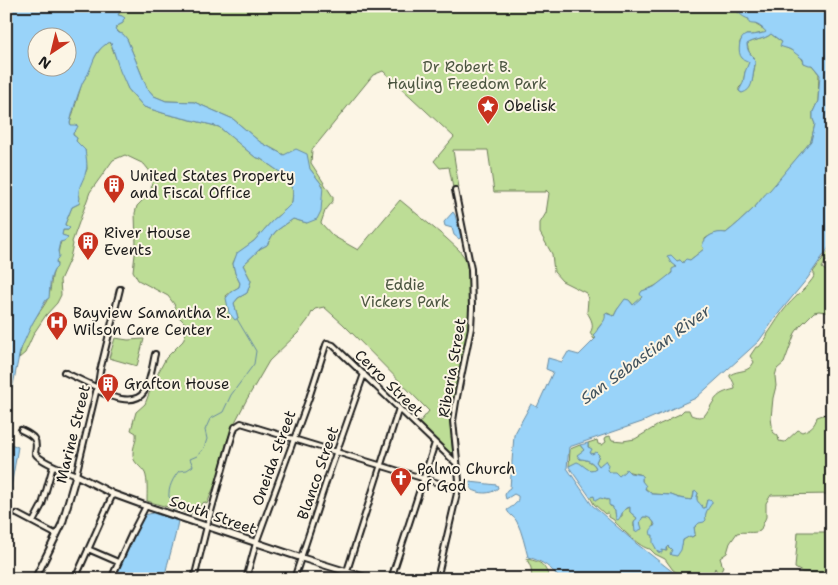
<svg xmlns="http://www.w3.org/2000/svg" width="838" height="585" viewBox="0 0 838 585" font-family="'Shantell Sans',sans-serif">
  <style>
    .green { fill: #bddd96; stroke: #6c7c59 }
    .water { fill: #99d3f9; stroke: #678aa1; fill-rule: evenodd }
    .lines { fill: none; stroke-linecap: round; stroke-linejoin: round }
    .stream { stroke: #678aa1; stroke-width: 1 }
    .street-casing { stroke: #1c1c1c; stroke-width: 8 }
    .secondary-casing { stroke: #1c1c1c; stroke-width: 9 }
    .street { stroke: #fcf5e5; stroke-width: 4 }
    .secondary { stroke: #fcf5e5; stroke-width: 5 }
    .labels { text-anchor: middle; stroke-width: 4; stroke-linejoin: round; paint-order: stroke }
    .park-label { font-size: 15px; fill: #4c5641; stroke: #fcf5e5 }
    .poi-label { font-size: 15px; fill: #1c1c1c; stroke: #fcf5e5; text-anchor: start }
    .street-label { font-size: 15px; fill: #1c1c1c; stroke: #fcf5e5 }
    .water-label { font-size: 16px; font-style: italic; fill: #42535e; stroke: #fcf5e5 }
  </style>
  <rect width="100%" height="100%" fill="#fcf5e5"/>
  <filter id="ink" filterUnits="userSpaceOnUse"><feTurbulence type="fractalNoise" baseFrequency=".02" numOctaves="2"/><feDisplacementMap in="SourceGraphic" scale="10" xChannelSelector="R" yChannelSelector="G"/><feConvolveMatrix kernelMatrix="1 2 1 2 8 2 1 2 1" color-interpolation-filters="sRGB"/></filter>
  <g filter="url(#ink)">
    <!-- green -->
    <path class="green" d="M123,6H730C743,13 752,24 765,30L766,32L764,34L763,33L753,35H746C744,38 741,39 740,42C738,49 743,58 749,62L748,67L745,72L743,84L739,88V91L742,93L752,82L755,65L754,58L749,52L747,44C754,39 764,40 771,34L782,42L784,47C792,50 802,55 804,63L812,65L819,74L818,101L813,112V119L815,124L811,141L770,191C764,194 759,203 754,208C745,217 736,225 726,233C719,232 711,234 705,239L704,249L690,260L683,263L680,260L677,261L671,255L670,261L676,267C668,279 655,288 642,291V297L633,306C631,301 630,300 625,300L617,310L614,316L607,313L605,320L598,328V331L594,336L597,337L594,339L590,333C595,325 591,319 587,312L588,299L586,293L562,281L554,272L552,254L540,233V223L546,213L549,193L546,190V192H494L488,150H453L459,188H453L449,167L440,168L434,161L454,137L383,71L373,75L312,150L311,163L333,197V201L325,211L321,223L333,236L358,250L400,200L446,238L459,250L465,258L469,268L470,321L466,342L452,409L450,423L453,454L451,455L419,423L429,411L343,324L324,307L315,309L312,312L308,320L298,333L269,361L247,399L233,426L227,441L217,479L207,504L204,502L191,514L147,501C147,494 148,480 145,473C141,466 132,463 133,453C133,446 137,441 136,433L131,430L136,412L145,404L150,391L157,386L158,373L166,358L183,341L188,326L178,316L174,304L168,296L138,280L133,271L136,246L135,213L137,206L148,195L151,193L152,174L144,164L125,155L113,160L90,192L72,242L73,244L70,258L60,280L61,295L57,303L46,315L34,333L25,353L19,358C21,346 27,333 33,322C38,313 46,305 49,295C52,285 50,274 57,265L56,261C60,252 57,245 65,236L62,235L63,230H68L69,227L65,225V224L72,207L80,203L78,190L87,169L85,150L76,141L77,138L73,135V133L76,130L71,125L70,123L82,83L88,73L91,63L102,46L110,42L128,89L144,107L166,114L212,125L219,127L255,157L261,159L287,177L293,191L292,203L285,210L273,220L254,241L238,253L233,263L235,273L240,283L239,287L232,291L226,296L238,318L234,303L238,298L247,293L251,281L243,265L261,248L267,245L272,236L276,231L293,219L307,223L323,186L310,169L260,142L233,119L194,102L166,101L154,96L147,88L127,39L115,29L117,26L123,23L122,16L118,15L120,11L124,10Z
      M832,246V259L825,262L822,268L832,275V313L819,311L814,312L800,326L795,333L784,363L777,369L775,376L776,386L773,398L771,418L773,432L778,436L779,441L785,442L798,430L802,432C810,429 815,426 817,417L832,412V494L771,495L766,503V517L760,531C752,534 745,531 737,533L730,543L727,553L720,558L723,567L720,574H718L715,568L711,579L699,578L679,574L673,570L665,559L655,554L650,549C640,548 623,530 615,522L614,520L609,517V514L607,513L605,514L594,504L590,497L594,496L596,500L600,497L606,500L609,499L610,506L613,507L615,511L616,517L622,516V511L630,507V512L637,518L634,523V527L640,526L641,519L643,517C648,516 652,519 654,523C652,533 653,543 658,552L662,550L667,551L666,546L671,548L672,550L682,545L683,540L690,536L692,537L695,535L694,527H695C704,517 708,515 707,500L705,508L703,509C701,501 694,505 698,493L694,492L693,498L691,500L679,498L671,495L652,494L645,488L642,481V475L626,471L619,476L609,472L603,463L599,466L596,462L599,455L590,453V448L588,447V443L597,440L598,444L602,445L606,442L605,439L606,437L610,436L612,440L623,441L635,439L660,424L667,421L669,419L680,414L684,410H689L691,415C696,417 701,418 705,415C716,399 714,394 735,389C735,385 733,380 730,377V375C739,369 748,374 754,362L750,356L756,347H759L767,337V335C774,325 780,314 788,305C797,295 808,287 815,275L813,272Z
      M115,338L128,340L144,339L137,366L109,358Z
      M580,445L584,450L580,454V459C586,459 593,462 596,468C592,472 585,470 582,465L569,466L570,449Z
      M798,532H832V574L802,572L795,568Z
      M527,559C543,562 544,565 550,579H532L531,568Z"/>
    <!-- water -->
    <path class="water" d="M6,6H123L124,10L120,11L118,15L122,16L125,18L123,20V23L117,26L115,29L119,33L123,34L127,39L147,88L154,96L166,101L194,102L233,119L260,142L284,155L296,149L307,154L310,169L323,186L321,211L317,219L307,223L293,219L276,231L272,236L267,245L261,248L243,265L251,281L247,293L238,298L234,303L238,318L235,320L229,313L226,298L232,291L239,287L240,283L235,273L233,264L237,253L254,241L273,220L285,210L292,203L293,191L287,177L261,159L255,157L219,127L212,125L166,114L144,107L128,89L120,71L111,43L110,42C95,49 94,61 88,74C86,77 83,81 82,84C77,96 73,110 70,123L71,125H75L78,126L76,130L73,133V135L77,138L76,141L85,150C86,157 88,165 86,171C84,181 76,188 80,198L79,201L80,203L72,207L65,224V225L70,228L68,230H63L62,235L65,236H66L68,238L64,241L60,242L58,251L59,256L56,261L57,267C49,273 50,289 49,298L46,300L32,324L20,351L13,385L6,399ZM38,38H68V68H38Z
      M730,6H832V243L807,279L779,313L759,341L696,398L642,422L569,447L567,468L592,505L637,544L678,576L691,579H560C552,568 542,561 528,557C525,546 522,532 517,522C514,516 510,516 507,510C513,506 519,503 518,496L514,494L506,499L505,495L507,490L510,488L514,435L531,404L537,407L553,372L546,369L548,358L562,362L568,352L579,355L596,338L593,335C597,332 597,329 600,326C604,321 606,319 605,313L614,316L617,310L625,299L629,300L633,305L642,297L640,294L642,291L654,287L672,273V269L676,267L671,263L667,256L671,255L677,261L680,260L683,263L684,261L686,259L690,260L704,249L702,246C705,236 715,231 726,233C736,225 745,217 754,208C759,203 764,194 770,190L811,141L815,124L813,119V112L818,101L820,75L817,71L812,65H809L804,63L803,59C800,57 794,52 791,50C788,48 784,48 780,46L782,42L771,34C764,40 754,39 747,44C747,54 754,55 755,62C755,64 754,68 754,70C752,80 753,90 742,93L739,91L743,83L745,72L749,62C746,60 744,60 742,58C737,53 739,37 746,35C747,35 749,35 750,35C755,35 759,34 763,33H764L766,32C764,29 758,24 754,24C753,24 751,24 749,23V19C741,17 737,10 730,6Z
      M453,212L455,215L461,237L459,239L454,235L452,228L445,226L444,222Z
      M6,442L18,447L11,487L12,488L8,496L10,497L6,505Z
      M588,443V447L592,449L590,453L592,454L596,452L599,455L596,462L599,466L606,460L609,465L608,470L610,472H615L619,476L625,471L626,469L630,473L642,475V481L646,486L645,489L652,494L671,495L679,498L691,500L693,498L694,492L695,490L698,493C694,503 701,502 703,508H705L707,500H709L712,501V503C708,509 704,513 706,520L704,522L699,523L695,527H694L695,534L692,537L690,536L683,540L681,550L677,556L671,555L670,554L672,550L668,546L666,548V551L662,550V553L658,552L653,543V535H651C649,530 652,529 655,525C654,520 648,516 643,517L640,522L642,529L635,532L634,523L637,518L630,512V507C621,509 623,515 618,520L616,519L615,511L613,509V507L609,505V500L600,498L597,500H595L594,496L590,497L569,467V466L577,462C584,464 588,474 596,468C594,462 586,459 580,459L577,455L584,450L580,445Z
      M470,482L497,485L498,488C490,495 480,494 471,489Z
      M153,513L178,521C175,541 168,559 164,579H115L135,531L142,518L144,515Z"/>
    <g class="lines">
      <!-- stream -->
      <path class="stream" d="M173,513C175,505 175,502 169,497C168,488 173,478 179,471L187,470L193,466L190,459L197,456L204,448L207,439L205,430L210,419L223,412L231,395L254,364L256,351L237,319"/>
      <!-- street casing -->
      <g class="street-casing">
        <path id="street" d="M64,372L98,388
          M97,390C108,397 135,406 144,392C151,381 152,366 155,354
          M21,430C34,436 38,439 35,453C40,462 65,470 76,475L98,384L100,371L120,289
          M17,514L57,535
          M33,522L42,505L53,466
          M88,549L118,562
          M347,571L399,408
          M75,579L113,494
          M111,579L132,533L146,506
          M194,579L207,526L229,447L235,427L241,423L458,489
          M246,579L256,543L309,398L326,345L327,343L333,345L456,463
          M294,579L327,479L364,374
          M391,579L435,443
          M437,579L458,489L459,480L453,421L456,402L471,328L472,308L471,269L455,190"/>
      </g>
      <!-- secondary casing -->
      <g class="secondary-casing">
        <path id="secondary" d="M35,579L62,524L76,475L113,494L146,506L302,558L370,579
          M345,579L347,571"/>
      </g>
      <!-- street -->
      <use href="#street" class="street"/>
      <!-- secondary -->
      <use href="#secondary" class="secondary"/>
    </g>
  </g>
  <!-- icons -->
  <defs>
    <g id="sight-pin" transform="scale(1.125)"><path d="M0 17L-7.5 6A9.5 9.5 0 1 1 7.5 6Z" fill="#c8321e" stroke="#fcf5e5"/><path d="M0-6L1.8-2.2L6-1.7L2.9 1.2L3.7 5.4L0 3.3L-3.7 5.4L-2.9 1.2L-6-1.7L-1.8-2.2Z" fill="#fff"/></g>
    <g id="building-pin" transform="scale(1.125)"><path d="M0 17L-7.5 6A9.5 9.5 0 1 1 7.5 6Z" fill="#c8321e" stroke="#fcf5e5"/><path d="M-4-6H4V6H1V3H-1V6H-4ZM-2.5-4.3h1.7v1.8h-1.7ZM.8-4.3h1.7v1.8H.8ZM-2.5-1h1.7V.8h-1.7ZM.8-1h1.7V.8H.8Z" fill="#fff"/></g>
    <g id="hospital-pin" transform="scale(1.125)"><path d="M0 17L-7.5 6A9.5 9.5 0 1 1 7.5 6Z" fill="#c8321e" stroke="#fcf5e5"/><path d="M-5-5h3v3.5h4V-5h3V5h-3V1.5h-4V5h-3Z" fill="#fff"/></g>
    <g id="church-pin" transform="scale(1.125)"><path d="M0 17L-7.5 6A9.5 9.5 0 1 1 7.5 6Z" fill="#c8321e" stroke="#fcf5e5"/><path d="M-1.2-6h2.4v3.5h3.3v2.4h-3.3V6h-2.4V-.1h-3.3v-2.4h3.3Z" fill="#fff"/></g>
  </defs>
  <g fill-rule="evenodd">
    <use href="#sight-pin" x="488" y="106"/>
    <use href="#building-pin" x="114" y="185"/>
    <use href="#building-pin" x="88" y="242"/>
    <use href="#hospital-pin" x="57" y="322"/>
    <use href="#building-pin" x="108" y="384"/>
    <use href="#church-pin" x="401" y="478"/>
  </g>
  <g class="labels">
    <!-- park labels -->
    <g class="park-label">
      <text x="467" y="72">Dr Robert B.<tspan x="467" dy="17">Hayling Freedom Park</tspan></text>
      <text x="405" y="290">Eddie<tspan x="405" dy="17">Vickers Park</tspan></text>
    </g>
    <!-- poi labels -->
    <g class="poi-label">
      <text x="504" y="111">Obelisk</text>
      <text x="130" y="181">United States Property<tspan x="130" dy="17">and Fiscal Office</tspan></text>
      <text x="104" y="238">River House<tspan x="104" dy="17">Events</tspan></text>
      <text x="73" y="318">Bayview Samantha R.<tspan x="73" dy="17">Wilson Care Center</tspan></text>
      <text x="124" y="389">Grafton House</text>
      <text x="417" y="474">Palmo Church<tspan x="417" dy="17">of God</tspan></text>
    </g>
    <!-- street labels -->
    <g class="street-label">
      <text transform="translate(452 368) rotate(-80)" y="5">Riberia Street</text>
      <text transform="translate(389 383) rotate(44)" y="5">Cerro Street</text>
      <text transform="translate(73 434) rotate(-76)" y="5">Marine Street</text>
      <text transform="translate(274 458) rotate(-70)" y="5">Oneida Street</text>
      <text transform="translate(318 473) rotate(-71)" y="5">Blanco Street</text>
      <text transform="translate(213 515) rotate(19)" y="5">South Street</text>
    </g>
    <!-- water labels -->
    <g class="water-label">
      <text transform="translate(645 354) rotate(-36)" y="6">San Sebastian River</text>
    </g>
  </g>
  <!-- margin -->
  <rect width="838" height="585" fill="none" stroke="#fcf5e5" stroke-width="25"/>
  <rect x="12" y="12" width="813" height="560" fill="none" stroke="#1c1c1c" stroke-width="2" filter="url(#ink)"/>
  <!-- north arrow -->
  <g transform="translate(52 52) rotate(215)"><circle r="24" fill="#fcf5e5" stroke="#a29e95"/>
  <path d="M0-4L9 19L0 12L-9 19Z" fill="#c8321e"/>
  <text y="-8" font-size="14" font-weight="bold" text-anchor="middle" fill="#1c1c1c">N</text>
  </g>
</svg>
